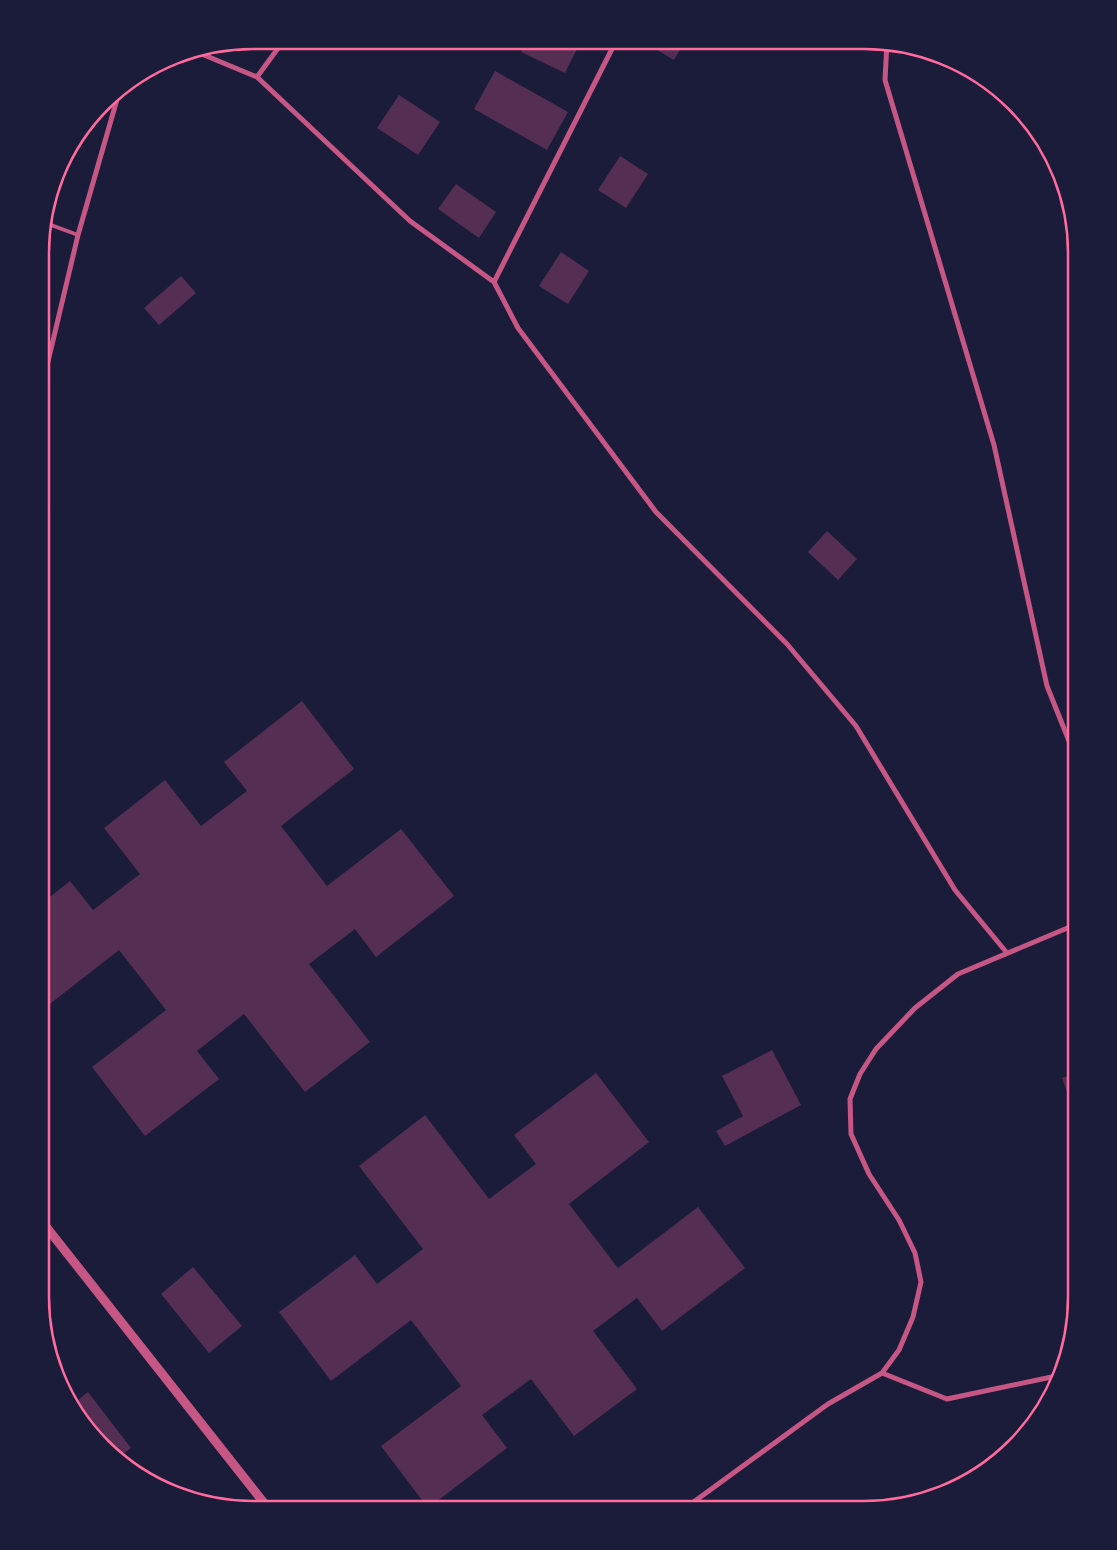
<svg xmlns="http://www.w3.org/2000/svg" width="1117" height="1550" viewBox="0 0 1117 1550" font-family="Mulish,sans-serif">
  <style>
    .building { fill: #542f53 }
    .lines { fill: none; stroke-linecap: round; stroke-linejoin: round }
    .service { stroke: #c65784; stroke-width: 4 }
    .minor { stroke: #c65784; stroke-width: 5 }
    .tertiary { stroke: #c65784; stroke-width: 9 }
    .rim { fill: none; stroke: #ff6b9d; stroke-width: 2.5 }
  </style>
  <rect width="100%" height="100%" fill="#1b1b3a"/>
  <!-- building -->
  <path class="building" d="M526,41H581L565,73L521,52Z
    M642,41H685L674,60Z
    M495,71L568,112L547,150L474,109Z
    M399,95L440,122L418,155L377,128Z
    M620,156L648,174L626,208L598,190Z
    M456,184L496,212L479,238L438,209Z
    M561,252L589,271L568,304L539,286Z
    M181,276L196,293L159,325L144,308Z
    M827,531L857,559L838,580L808,552Z
    M302,701L354,769L281,826L327,886L401,829L454,896L376,957L355,929L309,964L370,1042L305,1092L244,1014L197,1051L219,1079L145,1136L92,1067L166,1010L119,950L46,1007L41,1000V904L70,881L93,910L140,874L104,828L165,780L201,826L247,791L224,762Z
    M1077,935V964H1076L1070,936Z
    M772,1050L801,1105L725,1146L716,1131L743,1116L722,1076Z
    M596,1073L649,1142L569,1204L618,1268L698,1207L745,1268L662,1331L637,1298L593,1331L637,1389L574,1436L531,1379L482,1415L507,1448L428,1508L381,1446L461,1386L411,1320L331,1381L279,1312L355,1255L377,1284L423,1249L359,1166L425,1115L489,1199L536,1164L514,1135Z
    M1077,1073V1117H1076L1062,1078Z
    M193,1267L242,1326L209,1353L161,1294Z
    M88,1392L131,1448L117,1459L73,1404Z"/>
  <g class="lines">
    <!-- service -->
    <path class="service" d="M43,222L78,235"/>
    <!-- minor -->
    <path class="minor" d="M887,42L885,80L994,445L1047,686L1077,761
      M192,50L257,77L410,221L494,282L518,328L656,512L787,644L856,726L955,890L1007,953
      M257,77L284,40
      M494,282L616,41
      M42,387L78,235L120,89
      M882,1373L947,1399L1061,1375
      M684,1509L828,1404L882,1373L899,1350L913,1317L921,1282L915,1253L899,1220L869,1174L851,1134L850,1099L860,1074L876,1049L915,1008L958,974L1077,924"/>
    <!-- tertiary -->
    <path class="tertiary" d="M40,1219L268,1508"/>
  </g>
  <!-- crop -->
  <path d="M0 0H1117V1550H0ZM253 49H864A204 204 0 0 1 1068 253V1297A204 204 0 0 1 864 1501H253A204 204 0 0 1 49 1297V253A204 204 0 0 1 253 49Z" fill="#1b1b3a" fill-rule="evenodd"/>
  <path class="rim" d="M253 49H864A204 204 0 0 1 1068 253V1297A204 204 0 0 1 864 1501H253A204 204 0 0 1 49 1297V253A204 204 0 0 1 253 49Z"/>
</svg>
